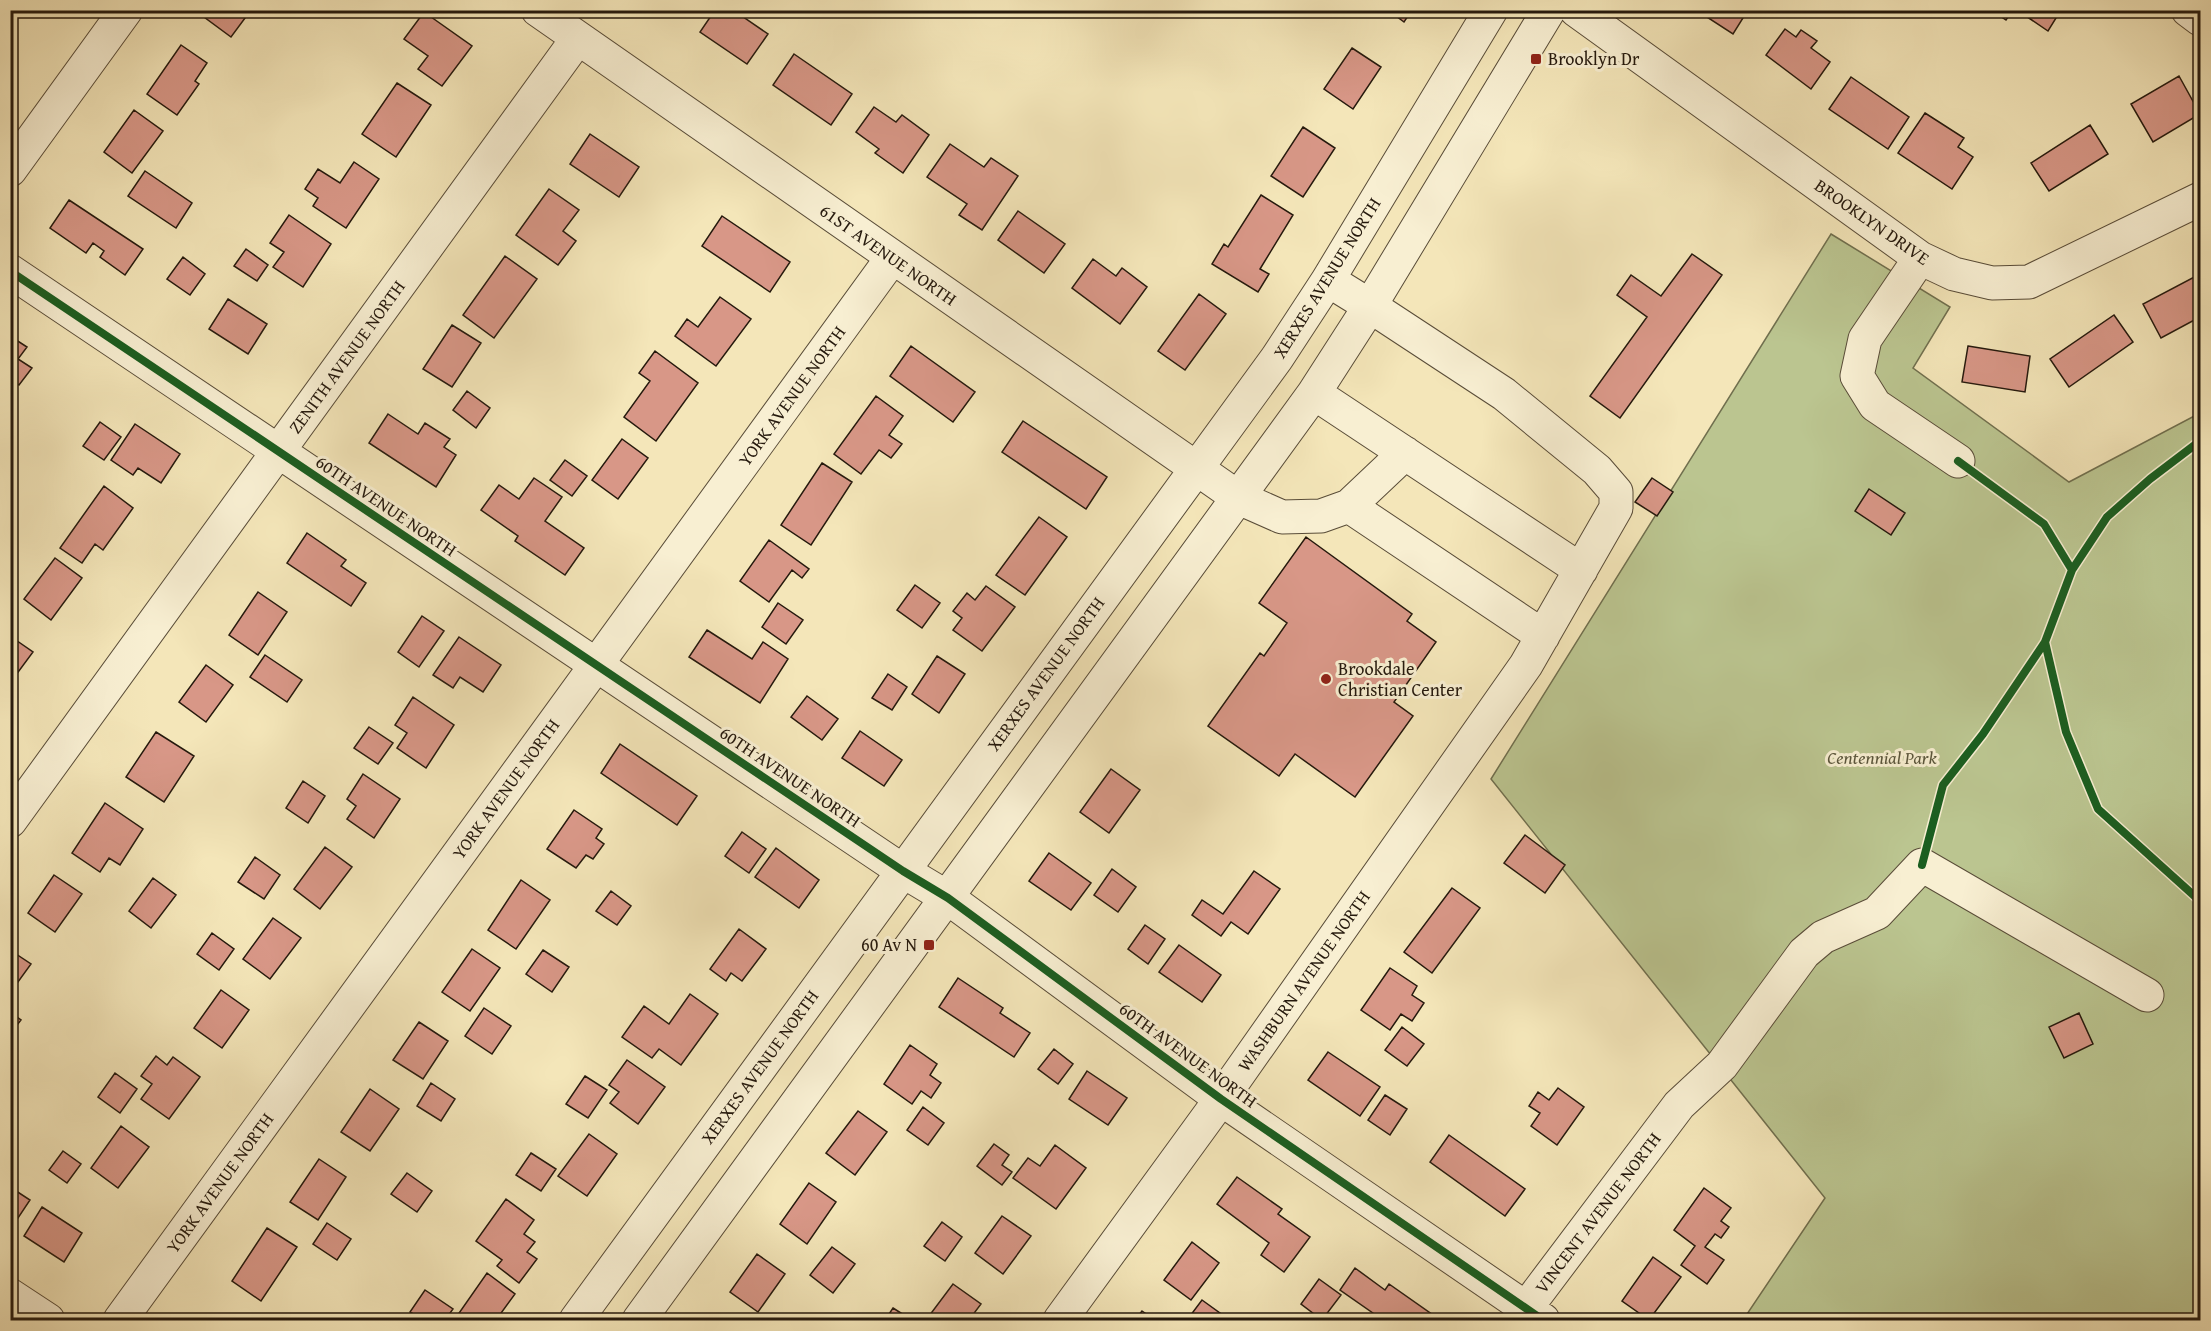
<svg xmlns="http://www.w3.org/2000/svg" width="2211" height="1331" viewBox="0 0 2211 1331" font-family="'Gentium Book Plus',serif">
  <style>
    .green { fill: #bbc590; stroke: #706f4e; stroke-width: 1.5 }
    .building { fill: #d89787; stroke: #25190d; stroke-width: 1.5 }
    .lines { fill: none; stroke-linecap: round; stroke-linejoin: round }
    .minor-casing { stroke: #594c38; stroke-width: 35 }
    .minor { stroke: #f8efd2; stroke-width: 33 }
    .cycleway-casing { stroke: #f8efd2; stroke-width: 11 }
    .cycleway { stroke: #1b5e20; stroke-width: 8 }
    .poi-dot { fill: #8f2418; stroke: #f8efd2; stroke-width: 2 }
    .labels { text-anchor: middle; stroke-width: 6; stroke-linejoin: round; paint-order: stroke }
    .poi-label { font-size: 18px; fill: #25190d; stroke: #f8efd2; text-anchor: start }
    .street-label { font-size: 18px; fill: #25190d; stroke: #f8efd2 }
    .park-label { font-size: 18px; font-style: italic; fill: #5a553b; stroke: #f8efd2 }
  </style>
  <rect width="100%" height="100%" fill="#f4e6b9"/>
  <filter id="stains"><feTurbulence type="fractalNoise" baseFrequency=".00333" numOctaves="4"/><feColorMatrix values="0 0 0 0 .2 0 0 0 0 .09 0 0 0 0 .02 0 0 0 .5 -.17"/></filter>
  <radialGradient id="worn" r=".72"><stop offset=".6" stop-color="#630" stop-opacity="0"/><stop offset="1" stop-color="#630" stop-opacity=".3"/></radialGradient>
  <!-- green -->
  <path class="green" d="M1831,234L1950,307L1913,368L2069,482L2200,413V1320H1743L1825,1198L1491,779Z"/>
  <!-- building -->
  <path class="building" d="M208,10H251L231,37L204,17Z
    M715,10H733L768,34L747,64L700,32Z
    M1388,10H1412L1404,22Z
    M1696,10H1748L1733,34Z
    M1995,10H2013L2006,20L1994,12Z
    M2017,10H2061L2048,31Z
    M424,12L472,46L442,86L418,69L428,56L404,39Z
    M1785,29L1796,37L1801,30L1817,41L1811,48L1830,62L1811,89L1766,55Z
    M181,45L207,63L195,81L199,84L177,115L147,94Z
    M1352,48L1381,67L1353,109L1324,89Z
    M794,54L852,94L831,125L773,85Z
    M2179,76L2200,114L2153,142L2131,104Z
    M1851,77L1909,117L1888,149L1829,109Z
    M397,83L431,105L396,157L362,134Z
    M874,107L896,122L902,115L929,135L903,173L875,153L879,149L856,132Z
    M134,110L163,131L132,173L104,152Z
    M1925,113L1964,138L1958,147L1973,157L1952,189L1898,153Z
    M2090,125L2108,154L2049,191L2031,163Z
    M1303,127L1335,148L1303,197L1271,176Z
    M590,134L639,167L619,197L570,164Z
    M950,144L984,167L991,158L1018,176L982,230L959,215L967,204L927,177Z
    M354,162L379,179L346,228L313,206L318,198L305,189L318,169L340,183Z
    M145,171L192,203L176,228L128,196Z
    M549,189L579,210L563,231L576,241L558,265L516,235Z
    M1261,195L1293,215L1260,269L1269,274L1258,292L1212,264L1224,244L1228,247Z
    M69,200L143,249L125,275L100,257L104,251L93,243L86,253L50,228Z
    M1018,211L1065,244L1044,273L998,240Z
    M289,215L331,244L303,287L273,267L284,252L270,243Z
    M722,216L790,262L770,292L702,246Z
    M246,249L268,265L257,281L234,266Z
    M1692,254L1722,275L1620,418L1590,396L1647,317L1617,295L1631,275L1661,296Z
    M505,256L537,279L494,338L463,315Z
    M183,257L205,274L190,295L167,279Z
    M1093,259L1116,276L1122,268L1147,287L1120,324L1072,288Z
    M2200,274V317L2161,338L2143,304Z
    M1199,294L1226,314L1185,370L1158,351Z
    M720,297L751,319L716,366L675,336L687,319L698,327Z
    M228,299L267,324L248,354L209,329Z
    M2114,315L2133,342L2069,387L2050,359Z
    M452,325L481,343L452,387L423,369Z
    M10,336L27,347L18,359L32,368L19,385L10,379Z
    M911,346L975,392L953,422L890,376Z
    M1968,346L2030,356L2025,392L1962,382Z
    M655,351L698,383L656,441L624,417L650,381L639,373Z
    M467,391L490,408L476,428L453,410Z
    M876,396L903,416L889,435L902,444L891,458L879,450L861,474L834,454Z
    M388,414L418,434L425,423L450,439L444,447L456,455L436,487L369,443Z
    M1023,421L1107,477L1086,509L1002,452Z
    M100,422L121,437L104,460L83,446Z
    M135,424L180,454L161,483L138,468L133,475L111,460Z
    M622,439L648,458L618,499L592,480Z
    M565,460L587,476L572,496L550,480Z
    M822,463L852,482L811,545L781,525Z
    M534,478L562,497L545,521L584,548L565,575L515,541L518,536L481,510L499,485L519,499Z
    M1652,478L1673,492L1657,516L1635,502Z
    M104,486L133,508L103,550L95,544L82,563L60,548Z
    M1869,489L1905,513L1891,535L1855,511Z
    M1039,517L1067,537L1025,595L996,575Z
    M307,533L346,560L341,566L366,583L351,606L287,563Z
    M1306,537L1412,614L1407,621L1436,642L1394,702L1413,716L1355,797L1295,754L1279,776L1208,726L1260,653L1264,656L1287,623L1259,603Z
    M769,540L809,569L802,578L792,570L769,602L740,581Z
    M55,558L82,578L51,620L24,599Z
    M915,585L940,603L922,628L897,610Z
    M986,586L1015,607L982,651L953,630L962,618L953,611L967,593L975,600Z
    M258,592L287,612L258,655L229,635Z
    M778,603L803,620L786,644L762,627Z
    M422,616L444,631L419,667L398,652Z
    M707,630L752,659L763,642L788,659L760,703L689,657Z
    M10,636L33,652L10,683Z
    M459,637L501,665L483,692L460,677L453,688L433,675Z
    M265,655L302,680L287,702L250,677Z
    M937,656L965,674L939,713L912,694Z
    M206,665L233,685L206,722L179,702Z
    M888,674L907,687L892,710L872,698Z
    M807,696L838,719L822,740L791,717Z
    M413,697L454,725L426,768L397,748L407,733L395,725Z
    M369,727L393,743L378,764L354,748Z
    M860,731L902,760L884,786L842,758Z
    M156,732L194,756L164,802L126,777Z
    M620,744L697,796L677,825L601,773Z
    M1111,769L1140,790L1109,833L1080,812Z
    M363,774L400,799L374,838L347,819L356,806L347,799Z
    M303,781L325,796L308,823L286,808Z
    M105,803L143,829L120,865L109,858L100,872L72,853Z
    M574,810L602,829L596,838L604,844L593,859L586,855L576,868L547,849Z
    M742,832L766,849L749,873L725,856Z
    M1525,835L1565,865L1545,893L1504,863Z
    M325,847L352,867L320,909L294,889Z
    M776,848L819,880L799,908L755,877Z
    M1049,853L1091,883L1071,910L1029,881Z
    M255,857L280,875L264,899L238,882Z
    M1112,869L1136,887L1118,912L1094,895Z
    M1254,871L1280,889L1248,934L1231,922L1221,936L1192,915L1202,900L1223,914Z
    M54,875L82,894L55,932L28,913Z
    M153,878L176,895L151,928L129,911Z
    M521,880L550,900L516,949L488,930Z
    M1452,888L1480,908L1432,973L1404,952Z
    M611,891L631,906L617,925L596,911Z
    M273,918L301,938L270,979L243,959Z
    M1145,925L1165,939L1148,964L1128,949Z
    M739,929L766,949L742,981L731,973L726,981L710,969Z
    M212,933L234,949L219,970L197,954Z
    M1179,945L1221,975L1202,1002L1159,972Z
    M472,949L500,968L470,1011L442,992Z
    M10,950L31,964L10,993Z
    M543,950L569,967L552,992L526,974Z
    M1390,968L1417,986L1412,995L1424,1003L1412,1021L1401,1014L1390,1030L1361,1010Z
    M958,978L1003,1008L1000,1013L1030,1033L1014,1057L939,1007Z
    M221,990L249,1010L222,1048L194,1028Z
    M690,994L718,1014L681,1065L659,1049L652,1058L622,1037L644,1006L669,1024Z
    M484,1008L511,1026L492,1054L465,1036Z
    M10,1012L21,1020L10,1034Z
    M2079,1013L2093,1044L2064,1058L2049,1027Z
    M419,1022L448,1041L423,1079L393,1060Z
    M1402,1027L1424,1044L1407,1066L1385,1050Z
    M910,1045L937,1064L930,1075L941,1083L931,1098L921,1091L912,1104L884,1084Z
    M1054,1049L1073,1064L1058,1084L1038,1069Z
    M1328,1052L1380,1087L1360,1116L1308,1080Z
    M156,1056L167,1065L173,1057L200,1077L169,1119L141,1099L152,1084L141,1076Z
    M627,1060L665,1087L638,1124L610,1103L619,1092L609,1085Z
    M1087,1071L1127,1098L1108,1125L1069,1099Z
    M115,1073L137,1089L120,1113L98,1097Z
    M585,1076L607,1090L588,1118L566,1104Z
    M431,1083L455,1099L441,1121L417,1106Z
    M1558,1088L1584,1107L1557,1145L1531,1126L1540,1113L1529,1106L1538,1092L1549,1100Z
    M370,1089L399,1109L370,1151L341,1132Z
    M1385,1095L1407,1109L1390,1135L1368,1120Z
    M923,1107L944,1123L928,1145L907,1130Z
    M858,1111L887,1132L855,1175L826,1153Z
    M121,1126L149,1147L118,1188L91,1168Z
    M589,1134L617,1154L587,1196L558,1176Z
    M1449,1135L1525,1189L1505,1216L1430,1162Z
    M994,1144L1009,1155L1002,1165L1012,1172L1002,1185L977,1166Z
    M1055,1145L1086,1168L1056,1209L1013,1178L1028,1158L1040,1166Z
    M63,1151L81,1164L67,1183L49,1170Z
    M531,1153L556,1169L541,1191L516,1175Z
    M319,1159L346,1177L318,1220L290,1202Z
    M407,1173L432,1191L417,1212L391,1194Z
    M1237,1177L1282,1209L1278,1214L1310,1237L1284,1272L1261,1255L1269,1243L1217,1204Z
    M809,1183L836,1202L807,1244L780,1224Z
    M10,1187L30,1200L16,1221L10,1217Z
    M1704,1188L1731,1208L1721,1221L1729,1227L1721,1238L1715,1234L1705,1247L1724,1260L1707,1284L1681,1265L1695,1246L1674,1230Z
    M506,1199L534,1220L524,1234L535,1242L527,1252L537,1259L519,1283L497,1266L502,1260L476,1241Z
    M42,1207L82,1233L64,1262L24,1236Z
    M1002,1216L1031,1236L1003,1274L975,1253Z
    M942,1222L962,1237L945,1261L924,1246Z
    M327,1223L351,1239L337,1260L313,1244Z
    M267,1228L297,1247L261,1301L232,1281Z
    M1192,1242L1219,1263L1191,1300L1164,1280Z
    M832,1247L855,1264L833,1293L810,1275Z
    M757,1254L785,1274L758,1312L730,1292Z
    M1653,1257L1681,1277L1649,1320L1622,1301Z
    M1355,1268L1385,1290L1389,1284L1433,1315L1429,1320H1383L1340,1290Z
    M487,1273L515,1294L496,1320H464L457,1316Z
    M1319,1279L1341,1295L1322,1320L1301,1304Z
    M953,1284L981,1304L969,1320H926Z
    M425,1290L453,1309L445,1320H423L410,1312Z
    M1202,1300L1224,1316L1221,1320H1187Z
    M893,1308L912,1320H885Z
    M1142,1311L1155,1320H1135Z"/>
  <g class="lines">
    <!-- minor casing -->
    <g class="minor-casing">
      <path id="minor" d="M538,10L1239,498L1282,517L1321,516L1349,506L1405,453
        M1576,10L1920,258L1954,274L1992,283L2029,282L2200,199
        M2188,10L2200,19
        M10,170L126,10
        M1920,258L1865,339L1857,376L1875,405L1958,461
        M10,271L903,871L948,898L1221,1099L1543,1320
        M1314,393L1581,570
        M1349,506L1543,636
        M10,821L578,38
        M10,1295L48,1320
        M120,1320L892,258
        M576,1320L1277,358L1328,280L1491,10
        M639,1320L1314,393L1370,306L1549,10
        M1060,1320L1221,1099L1526,665L1616,508V492L1597,470L1504,394L1370,306L1328,280
        M1517,1320L1679,1105L1722,1065L1804,953L1823,937L1877,913L1922,865L2147,995"/>
    </g>
    <!-- minor -->
    <use href="#minor" class="minor"/>
    <!-- cycleway casing -->
    <g class="cycleway-casing">
      <path id="cycleway" d="M10,271L903,871L948,898L1221,1099L1543,1320
        M1958,461L2044,524L2072,570L2045,642L2066,732L2098,809L2200,901
        M2072,570L2107,517L2150,479L2200,441
        M1922,865L1943,785L1983,734L2045,642"/>
    </g>
    <!-- cycleway -->
    <use href="#cycleway" class="cycleway"/>
  </g>
  <!-- markers -->
  <g class="poi-dot">
    <rect x="1530" y="53" width="12" height="12" rx="3"/>
    <circle cx="1326" cy="679" r="6"/>
    <rect x="923" y="939" width="12" height="12" rx="3"/>
  </g>
  <g class="labels">
    <!-- poi labels -->
    <g class="poi-label">
      <text x="1548" y="65">Brooklyn Dr</text>
      <text x="1338" y="675">Brookdale<tspan x="1338" dy="21">Christian Center</tspan></text>
      <text x="917" y="951" text-anchor="end">60 Av N</text>
    </g>
    <!-- street labels -->
    <g class="street-label">
      <text transform="translate(1872 222) rotate(35)" y="6">BROOKLYN DRIVE</text>
      <text transform="translate(888 255) rotate(35)" y="6">61ST AVENUE NORTH</text>
      <text transform="translate(1327 278) rotate(-58)" y="6">XERXES AVENUE NORTH</text>
      <text transform="translate(347 357) rotate(-54)" y="6">ZENITH AVENUE NORTH</text>
      <text transform="translate(792 396) rotate(-54)" y="6">YORK AVENUE NORTH</text>
      <text transform="translate(386 506) rotate(34)" y="6">60TH AVENUE NORTH</text>
      <text transform="translate(1046 674) rotate(-54)" y="6">XERXES AVENUE NORTH</text>
      <text transform="translate(790 777) rotate(34)" y="6">60TH AVENUE NORTH</text>
      <text transform="translate(506 789) rotate(-54)" y="6">YORK AVENUE NORTH</text>
      <text transform="translate(1304 981) rotate(-55)" y="6">WASHBURN AVENUE NORTH</text>
      <text transform="translate(1188 1055) rotate(36)" y="6">60TH AVENUE NORTH</text>
      <text transform="translate(760 1067) rotate(-54)" y="6">XERXES AVENUE NORTH</text>
      <text transform="translate(220 1183) rotate(-54)" y="6">YORK AVENUE NORTH</text>
      <text transform="translate(1598 1213) rotate(-53)" y="6">VINCENT AVENUE NORTH</text>
    </g>
    <!-- park labels -->
    <g class="park-label">
      <text x="1882" y="764">Centennial Park</text>
    </g>
  </g>
  <!-- margin -->
  <rect width="2211" height="1331" fill="none" stroke="#f4e6b9" stroke-width="36"/>
  <rect x="12" y="12" width="2187" height="1307" fill="none" stroke="#25190d" stroke-width="3"/>
  <rect x="18" y="18" width="2175" height="1295" fill="none" stroke="#25190d" stroke-width="1.5"/>
  <rect width="100%" height="100%" filter="url(#stains)"/>
  <rect width="100%" height="100%" fill="url(#worn)"/>
</svg>
